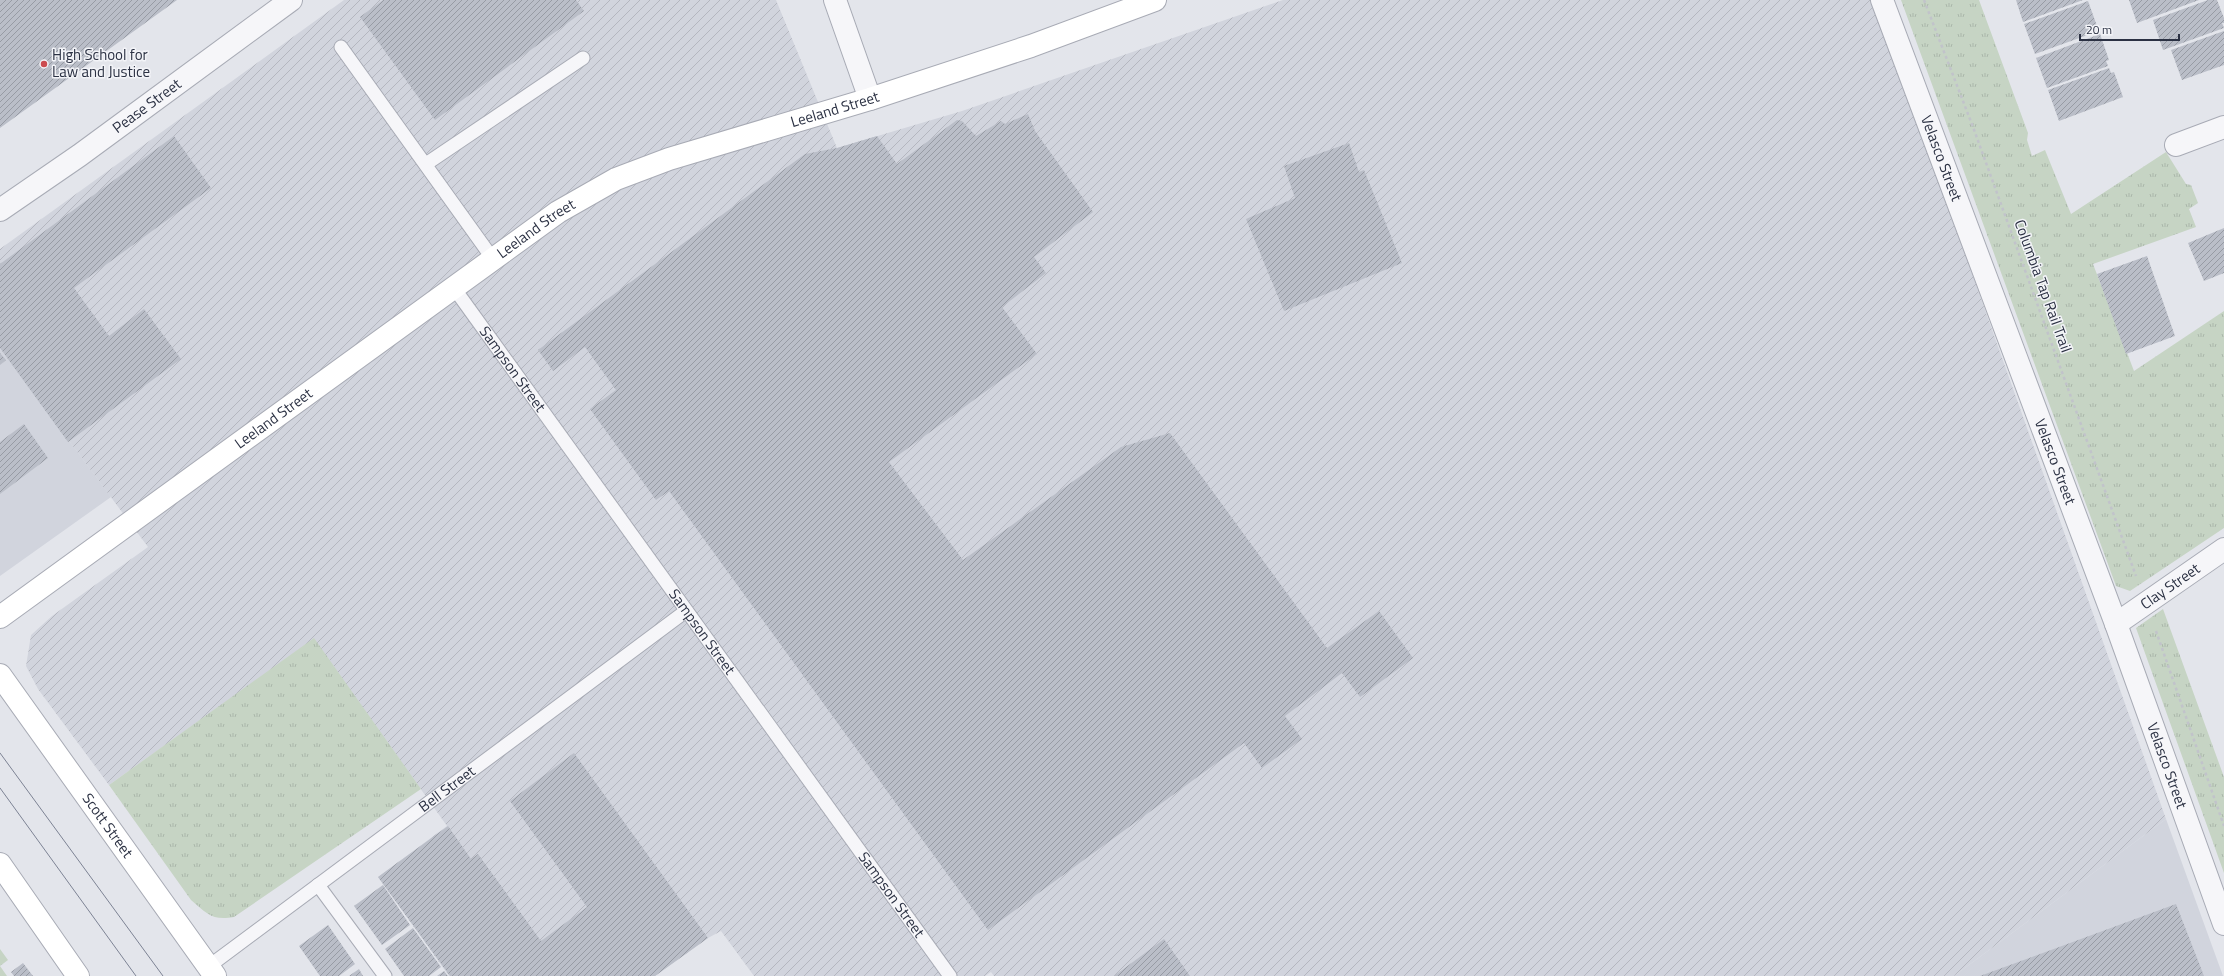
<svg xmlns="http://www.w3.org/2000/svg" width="2224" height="976" viewBox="0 0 2224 976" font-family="'Titillium Web',sans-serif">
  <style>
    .built { fill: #d1d4dd }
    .industrial { fill: url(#industrial-furrows) }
    .grass { fill: url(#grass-tufts) }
    .building { fill: url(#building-hatch) }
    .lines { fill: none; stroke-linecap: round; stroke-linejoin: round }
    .lane-casing { stroke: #a8abb5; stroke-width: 15 }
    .street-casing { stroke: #a8abb5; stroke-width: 24 }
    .secondary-casing { stroke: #a8abb5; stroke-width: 24 }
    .path { stroke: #c1c3ca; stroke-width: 2.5; stroke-dasharray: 3 3; stroke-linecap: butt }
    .lane { stroke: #f6f6f9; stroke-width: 13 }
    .street { stroke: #f6f6f9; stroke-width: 22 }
    .secondary { stroke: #fff; stroke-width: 22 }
    .tram { stroke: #7d8394; stroke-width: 1 }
    .poi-dot { fill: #cc4c50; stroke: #f3f4f8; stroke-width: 1.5 }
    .labels { text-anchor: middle; stroke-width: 3; stroke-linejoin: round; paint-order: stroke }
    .poi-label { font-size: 15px; fill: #2b3143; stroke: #f3f4f8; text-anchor: start }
    .street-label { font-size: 15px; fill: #2b3143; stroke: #f3f4f8 }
  </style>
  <defs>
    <pattern id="industrial-furrows" width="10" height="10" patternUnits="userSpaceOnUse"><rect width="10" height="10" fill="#d1d4dd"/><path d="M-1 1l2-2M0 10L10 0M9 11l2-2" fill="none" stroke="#b4b6bf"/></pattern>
    <pattern id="grass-tufts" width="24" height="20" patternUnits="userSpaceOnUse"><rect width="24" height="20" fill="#c6d4c4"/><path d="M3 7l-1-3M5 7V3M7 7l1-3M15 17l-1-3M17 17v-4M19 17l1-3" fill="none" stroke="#aab6aa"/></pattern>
    <pattern id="building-hatch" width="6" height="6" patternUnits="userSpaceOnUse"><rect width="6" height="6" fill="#babec8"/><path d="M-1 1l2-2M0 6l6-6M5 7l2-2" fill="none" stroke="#979ba4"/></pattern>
  </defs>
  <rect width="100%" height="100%" fill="#e3e5eb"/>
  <!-- built -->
  <path class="built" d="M0,348L111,497L0,576Z
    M2166,819L2223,976H1954Z"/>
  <!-- industrial -->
  <path class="industrial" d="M344,0H776L837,148L962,111L1283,0H1873L1888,37L2166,819L1954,976H994L991,972L985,976H754L721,931L708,938L655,976H449L378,877L447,826L314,639L109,785L38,689L26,666L31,635L52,616L148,547L0,348V249Z"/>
  <!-- grass -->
  <path class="grass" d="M1901,0H1979L2028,133L2027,140L2032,156L2045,150L2071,214L2166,152L2186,184L2191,185L2198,203L2189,209L2196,227L2093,264L2134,371L2224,311V528L2130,591L2116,586Z
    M2163,609L2224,777V873L2136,628Z
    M314,638L421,789L234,917C213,921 207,914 191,900L109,785Z
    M0,949L8,960L0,966L7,976H0Z"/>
  <!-- building -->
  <path class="building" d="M0,0H177L0,128Z
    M383,0H576L584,11L435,120L360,17Z
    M2016,0H2083L2023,22Z
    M2129,0H2199L2137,23Z
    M2208,0H2217L2224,18V23H2222L2224,28L2163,50L2153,20Z
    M2088,1L2097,26L2094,27L2096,32L2035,54L2024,24Z
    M2224,31V65L2182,80L2171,50Z
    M2100,34L2109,60L2106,61L2108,66L2047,88L2036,58Z
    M2109,68L2111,73L2114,72L2123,97L2059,121L2048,90Z
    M1028,114L1035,131L1093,212L1034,257L1046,273L1002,307L1037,354L889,462L963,560L1121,447L1170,433L1327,648L1379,611L1413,658L1360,697L1342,673L1285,716L1302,739L1262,768L1244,743L988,930L669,491L656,500L590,409L616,390L585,347L553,371L538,350L805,154L837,148L877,136L897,164L957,120L962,121L976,136L1001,121L1005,124Z
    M174,136L211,188L74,288L109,336L144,309L181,359L68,442L0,348V264Z
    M1349,143L1359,172L1364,170L1402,263L1284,311L1246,219L1295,198L1284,166Z
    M2224,228V273L2204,281L2188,243Z
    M2147,256L2175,336L2126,354L2097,274Z
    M0,353L6,360L0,365Z
    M24,424L48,458L0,494V442Z
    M574,753L708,938L655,976H450L378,877L448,826L471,859L478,854L541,941L587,907L510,801Z
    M383,885L410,925L382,945L354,906Z
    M2176,904L2204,976H1980Z
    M328,925L355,964L339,976H320L299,946Z
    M413,928L441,967L429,976H404L385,949Z
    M1164,939L1190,976H1114Z
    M23,963L33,976H14L11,972Z
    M359,969L363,976H349Z
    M444,971L448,976H437Z"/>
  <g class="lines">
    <!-- lane casing -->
    <g class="lane-casing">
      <g id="lane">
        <path d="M341,47L493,259"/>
        <path d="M426,164L583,58"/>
        <path id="s1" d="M454,288L950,976"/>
        <path d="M318,885L385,976"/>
        <path id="s2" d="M208,967L686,611"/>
      </g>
    </g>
    <!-- street casing -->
    <g class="street-casing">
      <g id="street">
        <path d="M835,0L870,99"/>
        <path id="s3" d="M1882,0L2116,624L2224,924"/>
        <path d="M2176,145L2224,127"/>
        <path id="s4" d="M0,210L80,155L291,0"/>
        <path id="s5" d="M2116,624L2224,549"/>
      </g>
    </g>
    <!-- secondary casing -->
    <g class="secondary-casing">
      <g id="secondary">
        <path id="s6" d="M0,617L558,212L616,179L669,159L870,99L1031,46L1155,0"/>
        <path id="s7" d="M0,675L215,976"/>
        <path d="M0,864L78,976"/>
      </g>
    </g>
    <!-- path -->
    <path class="path" d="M1924,0L1973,127L2136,576
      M2156,631L2224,826"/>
    <!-- lane -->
    <use href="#lane" class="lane"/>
    <!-- street -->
    <use href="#street" class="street"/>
    <!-- secondary -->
    <use href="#secondary" class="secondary"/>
    <!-- tram -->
    <path class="tram" d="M0,753L163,976
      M0,788L136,976"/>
  </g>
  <!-- markers -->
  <circle class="poi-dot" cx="44" cy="64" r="4"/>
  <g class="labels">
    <!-- poi labels -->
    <g class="poi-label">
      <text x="52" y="60">High School for<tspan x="52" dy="17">Law and Justice</tspan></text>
    </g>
    <!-- street labels -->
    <g class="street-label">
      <text dy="5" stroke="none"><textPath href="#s4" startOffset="180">Pease Street</textPath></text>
      <text dy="5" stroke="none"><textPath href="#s6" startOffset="986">Leeland Street</textPath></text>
      <text dy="5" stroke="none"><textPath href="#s3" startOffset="169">Velasco Street</textPath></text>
      <text dy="5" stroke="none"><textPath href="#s6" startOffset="662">Leeland Street</textPath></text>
      <text transform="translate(2043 286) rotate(70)" y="5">Columbia Tap Rail Trail</text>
      <text dy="5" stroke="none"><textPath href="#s1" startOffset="100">Sampson Street</textPath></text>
      <text dy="5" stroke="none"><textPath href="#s6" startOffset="338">Leeland Street</textPath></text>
      <text dy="5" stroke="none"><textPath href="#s3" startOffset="493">Velasco Street</textPath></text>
      <text dy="5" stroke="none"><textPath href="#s5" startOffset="66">Clay Street</textPath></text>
      <text dy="5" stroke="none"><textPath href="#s1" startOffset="424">Sampson Street</textPath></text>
      <text dy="5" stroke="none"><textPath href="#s3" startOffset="817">Velasco Street</textPath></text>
      <text dy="5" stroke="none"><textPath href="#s2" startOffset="298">Bell Street</textPath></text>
      <text dy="5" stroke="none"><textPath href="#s7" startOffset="185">Scott Street</textPath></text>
      <text dy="5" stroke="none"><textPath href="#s1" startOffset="748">Sampson Street</textPath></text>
    </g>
  </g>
  <!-- scale -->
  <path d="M2080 34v6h99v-6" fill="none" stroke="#2b3143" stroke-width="2"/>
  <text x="2086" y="34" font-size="12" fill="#2b3143" stroke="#f3f4f8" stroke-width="3" paint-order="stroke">20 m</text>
</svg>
